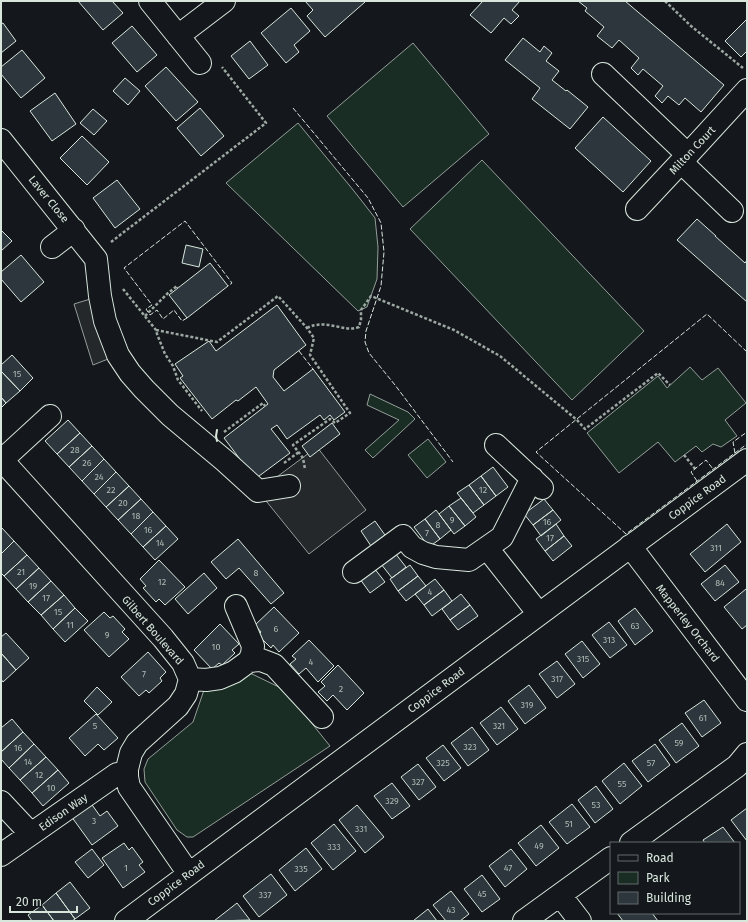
<svg xmlns="http://www.w3.org/2000/svg" width="748" height="922" viewBox="0 0 748 922" font-family="'Fira Sans',sans-serif">
  <style>
    .green { fill: #1a2d24; stroke: #939e99 }
    .parking { fill: #24282b; stroke: #939e99 }
    .building { fill: #2c363c; stroke: #d8e6dc }
    .lines { fill: none; stroke-linecap: round; stroke-linejoin: round }
    .minor-casing { stroke: #d8e6dc; stroke-width: 24 }
    .path { stroke: #9da8a2; stroke-width: 2.5; stroke-dasharray: 3 2; stroke-linecap: butt }
    .minor { stroke: #14181c; stroke-width: 22 }
    .fence { stroke: #d8e6dc; stroke-width: 1; stroke-dasharray: 5 2; stroke-linecap: butt }
    .wall { stroke: #d8e6dc; stroke-width: 2 }
    .labels { text-anchor: middle; stroke-width: 3; stroke-linejoin: round; paint-order: stroke }
    .number-label { font-size: 9px; fill: #adbab4 }
    .street-label { font-size: 11px; fill: #d8e6dc; stroke: #14181c }
  </style>
  <rect width="100%" height="100%" fill="#14181c"/>
  <!-- green -->
  <path class="green" d="M413,43L489,134L403,207L327,116Z
    M298,123L354,191L375,218L378,247L377,279L367,307L358,311L226,183Z
    M482,160L644,331L572,400L410,229Z
    M690,367L702,380L718,368L746,403L725,420L737,436L721,447L713,444L702,452L696,446L675,462L658,442L619,473L587,433L658,376L667,388Z
    M370,394L408,412L415,419L373,458L365,450L399,420L367,405Z
    M428,439L446,462L427,478L408,455Z
    M250,673L285,690L330,746L193,837H187L177,830L145,782L144,769L148,759L193,722L204,690Z"/>
  <!-- parking -->
  <path class="parking" d="M100,296L118,355L93,365L74,304Z
    M317,447L366,510L309,554L258,491Z"/>
  <!-- building -->
  <path class="building" d="M78,1H112L123,13L103,30Z
    M305,1H364L365,2L325,37L307,16L313,10Z
    M483,1H520L512,10L519,16L511,24L504,18L491,33L470,15Z
    M578,1H625L724,85L701,112L685,98L679,105L668,96L662,103L655,96L663,86L643,69L638,75L631,68L639,58L619,40L612,48L597,36L604,27L585,11L587,8Z
    M291,8L310,31L294,45L299,52L286,63L261,33Z
    M747,19V51L741,57L725,41Z
    M3,23L16,41L1,53V24Z
    M132,26L157,55L137,72L112,43Z
    M523,38L540,52L544,46L552,53L546,61L559,71L552,80L566,91L567,90L588,107L570,129L532,99L540,88L505,60Z
    M250,41L268,65L249,79L231,56Z
    M22,50L45,78L21,98L1,74V67Z
    M166,67L198,102L176,121L145,86Z
    M125,78L140,91L128,105L113,91Z
    M55,93L76,124L52,141L30,111Z
    M200,108L224,136L201,156L177,128Z
    M93,109L107,121L94,135L80,123Z
    M603,117L651,161L623,192L575,148Z
    M82,136L109,162L87,185L60,158Z
    M117,180L140,209L115,228L93,198Z
    M697,219L716,236H715L745,263L747,260V302L677,240Z
    M1,230L12,241L1,251Z
    M186,245L203,249L199,267L182,263Z
    M21,255L44,282L21,302L1,279V272Z
    M210,263L228,286L187,318L169,295Z
    M277,305L306,345L274,370L273,377L284,391L313,369L345,412L334,420L330,415L324,420L320,415L287,439L277,425L271,429L290,453L255,479L224,438L268,404L256,387L238,401L236,400L212,419L180,378L183,376L175,364L209,341L216,351Z
    M12,355L33,378L20,391L1,371V365Z
    M1,371L20,391L6,403L1,397Z
    M1,397L6,403L1,408Z
    M68,420L80,433L57,454L45,441Z
    M332,423L340,434L310,457L302,446Z
    M80,433L92,446L69,467L57,454Z
    M92,446L104,459L82,481L69,467Z
    M104,459L116,472L94,494L82,481Z
    M493,467L508,487L496,496L481,476Z
    M116,472L129,486L106,507L94,494Z
    M481,476L496,496L484,505L469,485Z
    M469,485L484,505L473,513L457,493Z
    M129,486L141,499L118,520L106,507Z
    M461,498L476,517L465,526L449,506Z
    M141,499L153,512L131,534L118,520Z
    M544,499L553,510L533,525L524,514Z
    M449,506L465,526L454,534L439,514Z
    M436,510L451,530L440,539L425,519Z
    M553,510L561,520L541,536L533,525Z
    M153,512L166,526L143,547L131,534Z
    M425,519L440,539L429,547L414,527Z
    M375,521L385,535L371,546L361,531Z
    M556,524L564,536L545,551L536,539Z
    M727,524L741,542L705,572L690,554Z
    M166,526L178,539L155,560L143,547Z
    M2,528L14,541L1,554V529Z
    M564,536L572,546L553,561L545,551Z
    M238,539L284,593L271,604L239,568L226,579L211,562Z
    M14,541L27,555L4,576L1,573V554Z
    M395,553L406,567L392,578L381,564Z
    M27,555L39,568L16,589L4,576Z
    M159,560L185,587L165,605L159,599L156,602L143,588L146,586L140,579Z
    M410,565L418,576L398,591L390,579Z
    M725,565L739,582L715,601L701,584Z
    M39,568L51,581L28,602L16,589Z
    M374,568L385,582L370,593L360,579Z
    M204,573L217,588L188,614L175,599Z
    M418,576L426,586L406,601L398,591Z
    M435,579L444,590L424,605L415,594Z
    M51,581L64,595L41,615L28,602Z
    M746,589L747,590V625L742,629L724,607Z
    M444,590L452,601L432,616L424,605Z
    M461,594L470,605L450,620L442,609Z
    M64,595L75,608L53,629L41,615Z
    M470,605L478,616L458,630L450,620Z
    M274,607L299,633L279,652L273,645L271,648L258,635L261,632L255,625Z
    M75,608L88,621L65,642L53,629Z
    M635,608L653,631L635,645L618,621Z
    M104,612L110,618L113,616L125,629L122,632L129,639L109,657L84,630Z
    M609,622L627,645L610,658L592,635Z
    M220,624L239,644L232,650L235,653L222,665L219,663L212,669L194,650Z
    M6,633L29,658L16,670L1,653V637Z
    M309,640L334,666L318,682L306,668L299,674L290,664L296,659L292,656Z
    M582,641L600,664L583,678L565,654Z
    M148,652L166,672L160,678L162,681L149,693L146,690L139,696L121,677Z
    M1,653L16,670L3,682L1,679Z
    M557,661L575,684L557,698L539,674Z
    M338,665L364,693L347,710L333,695L327,701L318,692L325,686L321,682Z
    M529,685L546,708L525,724L508,701Z
    M97,687L112,702L98,715L84,701Z
    M704,700L721,723L702,737L685,713Z
    M501,707L518,729L497,745L480,723Z
    M96,714L118,738L104,750L98,744L85,756L69,738Z
    M12,719L23,732L1,752V728Z
    M682,723L699,746L676,763L659,740Z
    M472,727L489,750L468,766L451,743Z
    M23,732L34,744L9,768L1,759V752Z
    M34,744L46,757L20,780L9,768Z
    M655,744L670,765L648,782L632,761Z
    M443,745L461,768L444,781L426,758Z
    M46,757L58,770L32,793L20,780Z
    M624,763L642,786L620,804L602,781Z
    M418,764L436,787L419,800L401,777Z
    M58,770L69,783L43,806L32,793Z
    M392,783L410,806L392,819L374,796Z
    M596,786L613,809L595,823L578,800Z
    M90,802L100,816L107,811L118,826L92,845L71,816Z
    M572,804L590,827L567,844L549,822Z
    M357,805L384,837L365,853L339,820Z
    M747,808V841L731,820Z
    M334,824L356,851L333,870L311,843Z
    M541,825L559,848L536,866L518,843Z
    M723,827L735,843H705L703,840Z
    M124,843L129,850L132,847L143,862L139,865L145,872L123,888L102,858Z
    M306,848L322,869L295,891L279,870Z
    M92,849L104,865L88,878L75,862Z
    M511,849L527,869L505,887L489,866Z
    M271,874L287,895L259,917L243,896Z
    M482,875L500,899L482,912L464,889Z
    M70,882L90,908L75,919L56,893Z
    M451,891L469,914L460,921H446L433,905Z
    M56,893L75,919L72,921H54L42,905Z
    M237,903L250,920L214,921Z
    M42,905L54,921H32L28,915Z
    M428,909L437,921H413Z
    M617,913H652L658,921H623Z"/>
  <g class="lines">
    <!-- minor casing -->
    <g class="minor-casing">
      <path id="minor" d="M150,1L200,63
        M178,36L224,1
        M603,74L688,155
        M1,140L96,259L100,296L105,321L118,355L130,373L144,389L170,415L225,461L258,491L289,486
        M681,162L732,211
        M637,209L681,162L747,90
        M52,247L74,230
        M496,445L542,488
        M2,460L163,638L183,663L190,679L186,694L178,706L137,743L131,753L127,769V777L129,787L189,874
        M1,461L50,416
        M630,546L747,700
        M487,548L539,614
        M354,572L403,536L412,547L423,553L436,557L469,560L502,537L532,478
        M236,606L253,646L252,654L249,661
        M190,679L206,680L220,678L234,672L249,661L261,660L274,665L322,717
        M1,802L31,834
        M631,843L737,766L747,754
        M1,855L117,774H127
        M560,895L580,921
        M126,921L279,807L747,460
        M524,921L611,858"/>
    </g>
    <!-- path -->
    <path class="path" d="M665,1L691,26L743,68
      M111,242L266,123L222,67
      M123,289L156,330L157,334L165,354L173,366L178,380L202,411
      M145,316L168,293L177,286L178,288
      M307,328C327,318 343,333 359,327L361,320V310L371,296L454,330L500,356L577,420L585,429L658,373L670,385
      M156,330L217,342L278,296L307,328L314,338L310,355L350,413L335,423L330,419L293,445L303,458L305,469
      M224,432L263,403L265,406
      M684,455L696,470
      M284,463L299,452"/>
    <!-- minor -->
    <use href="#minor" class="minor"/>
    <!-- fence -->
    <path class="fence" d="M293,108L368,198L381,223L384,252L381,286L366,331L365,342L369,353L395,385L453,462
      M187,318L182,321L174,310L163,319L157,310L150,315L146,309L152,305L124,268L185,221L232,283L228,286
      M299,351L313,369
      M747,352L707,314L536,452L626,534L747,444
      M735,453L733,442L747,432
      M697,481L691,472L706,460L713,469"/>
    <!-- wall -->
    <path class="wall" d="M217,441L216,436L217,430"/>
  </g>
  <g class="labels">
    <!-- number labels -->
    <g class="number-label">
      <text x="17" y="377">15</text>
      <text x="75" y="453">28</text>
      <text x="87" y="466">26</text>
      <text x="99" y="480">24</text>
      <text x="111" y="493">22</text>
      <text x="483" y="493">12</text>
      <text x="123" y="506">20</text>
      <text x="136" y="519">18</text>
      <text x="452" y="523">9</text>
      <text x="547" y="525">16</text>
      <text x="438" y="528">8</text>
      <text x="148" y="533">16</text>
      <text x="427" y="536">7</text>
      <text x="550" y="541">17</text>
      <text x="160" y="546">14</text>
      <text x="716" y="551">311</text>
      <text x="21" y="575">21</text>
      <text x="256" y="576">8</text>
      <text x="162" y="585">12</text>
      <text x="720" y="586">84</text>
      <text x="33" y="589">19</text>
      <text x="430" y="595">4</text>
      <text x="46" y="601">17</text>
      <text x="58" y="615">15</text>
      <text x="70" y="628">11</text>
      <text x="635" y="629">63</text>
      <text x="276" y="632">6</text>
      <text x="107" y="638">9</text>
      <text x="609" y="643">313</text>
      <text x="216" y="650">10</text>
      <text x="583" y="662">315</text>
      <text x="311" y="665">4</text>
      <text x="144" y="677">7</text>
      <text x="557" y="682">317</text>
      <text x="341" y="692">2</text>
      <text x="527" y="708">319</text>
      <text x="703" y="721">61</text>
      <text x="95" y="729">5</text>
      <text x="499" y="729">321</text>
      <text x="679" y="746">59</text>
      <text x="470" y="750">323</text>
      <text x="18" y="751">16</text>
      <text x="28" y="765">14</text>
      <text x="443" y="766">325</text>
      <text x="651" y="766">57</text>
      <text x="39" y="778">12</text>
      <text x="418" y="785">327</text>
      <text x="622" y="787">55</text>
      <text x="51" y="791">10</text>
      <text x="392" y="804">329</text>
      <text x="596" y="808">53</text>
      <text x="94" y="824">3</text>
      <text x="569" y="827">51</text>
      <text x="361" y="832">331</text>
      <text x="539" y="849">49</text>
      <text x="334" y="850">333</text>
      <text x="126" y="871">1</text>
      <text x="508" y="871">47</text>
      <text x="301" y="872">335</text>
      <text x="482" y="897">45</text>
      <text x="265" y="898">337</text>
      <text x="451" y="913">43</text>
    </g>
    <!-- street labels -->
    <g class="street-label">
      <text transform="translate(692 150) rotate(-47)" y="4">Milton Court</text>
      <text transform="translate(49 199) rotate(51)" y="4">Laver Close</text>
      <text transform="translate(697 497) rotate(-36)" y="4">Coppice Road</text>
      <text transform="translate(688 623) rotate(52)" y="4">Mapperley Orchard</text>
      <text transform="translate(153 630) rotate(49)" y="4">Gilbert Boulevard</text>
      <text transform="translate(436 690) rotate(-37)" y="4">Coppice Road</text>
      <text transform="translate(63 812) rotate(-35)" y="4">Edison Way</text>
      <text transform="translate(176 883) rotate(-37)" y="4">Coppice Road</text>
    </g>
  </g>
  <!-- border -->
  <rect width="748" height="922" fill="none" stroke="#d8e6dc" stroke-width="4"/>
  <!-- legend -->
  <rect x="610" y="842" width="130" height="72" fill="#14181c" stroke="#626a69"/>
  <rect x="618" y="855" width="20" height="6" fill="#14181c" stroke="#626a69"/>
  <text x="646" y="862" font-size="12" fill="#d8e6dc">Road</text>
  <rect x="618" y="872" width="20" height="12" fill="#1a2d24" stroke="#626a69"/>
  <text x="646" y="882" font-size="12" fill="#d8e6dc">Park</text>
  <rect x="618" y="892" width="20" height="12" fill="#2c363c" stroke="#626a69"/>
  <text x="646" y="902" font-size="12" fill="#d8e6dc">Building</text>
  <!-- scale -->
  <path d="M10 906v6h67v-6" fill="none" stroke="#d8e6dc" stroke-width="2"/>
  <text x="16" y="906" font-size="12" fill="#d8e6dc" stroke="#14181c" stroke-width="3" paint-order="stroke">20 m</text>
</svg>
